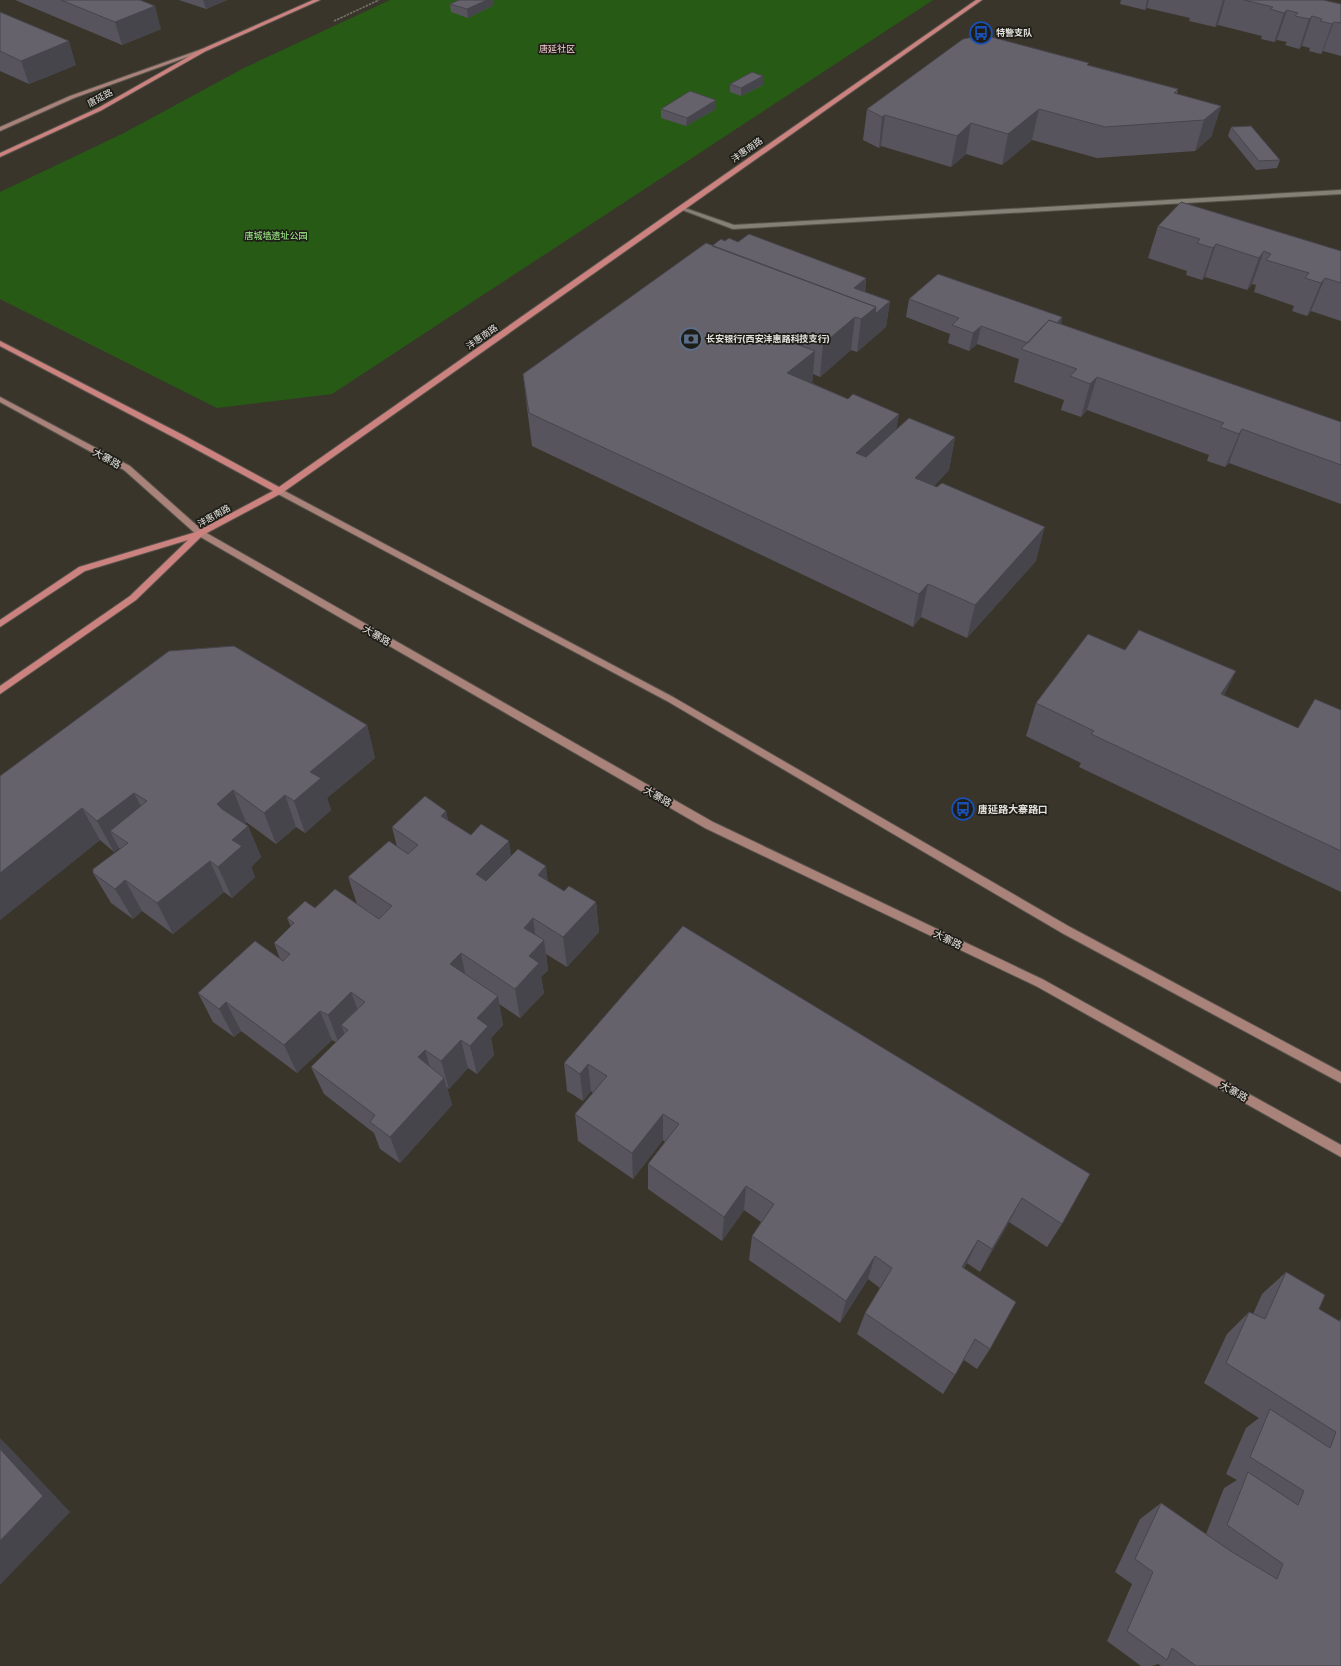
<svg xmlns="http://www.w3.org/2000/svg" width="1341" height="1666" viewBox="0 0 1341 1666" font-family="Inter,'Noto Sans SC',sans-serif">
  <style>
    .green { fill: #275b15 }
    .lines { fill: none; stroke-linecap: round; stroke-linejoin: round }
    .street-casing { stroke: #57534c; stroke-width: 2 }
    .secondary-casing { stroke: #57534c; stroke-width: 2 }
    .primary-casing { stroke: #57534c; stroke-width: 2 }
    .path { stroke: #77746b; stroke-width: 1.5; stroke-dasharray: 2.5 1; stroke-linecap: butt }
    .street { fill: #858075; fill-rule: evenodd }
    .secondary { fill: #a9827a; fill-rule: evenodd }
    .primary { fill: #cc837f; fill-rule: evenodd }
    .wall { fill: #57545d }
    .shaded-wall { fill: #47454c }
    .building { fill: #65626c; stroke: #47454c }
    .labels { text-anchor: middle; stroke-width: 3.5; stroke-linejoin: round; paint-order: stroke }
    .far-poi-label { font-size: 9px; font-weight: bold; fill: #e4e2dc; stroke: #1e1d18; text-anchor: start }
    .far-neighbourhood-label { font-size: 9px; fill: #f5d1d1; stroke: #1e1d18 }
    .far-street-label { font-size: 9px; fill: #e4e2dc; stroke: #1e1d18 }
    .far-park-label { font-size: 9px; fill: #a7f990; stroke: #1e1d18 }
    .street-label { font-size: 10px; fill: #e4e2dc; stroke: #1e1d18 }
    .poi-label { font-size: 10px; font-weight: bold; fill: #e4e2dc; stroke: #1e1d18; text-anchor: start }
  </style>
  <rect width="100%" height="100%" fill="#39352b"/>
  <!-- green -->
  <path class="green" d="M390,0H933L332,394L217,408L0,299V192L124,133L244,68Z"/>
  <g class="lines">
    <!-- street casing -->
    <g class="street-casing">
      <path id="street" d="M1341,190V194L733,229L677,208L682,207L734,225Z"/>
    </g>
    <!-- secondary casing -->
    <g class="secondary-casing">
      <path id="secondary" d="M202,49L207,50L74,98L0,131V127L70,96Z
        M0,397L130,466L203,531L713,822L1044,980L1341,1145V1157L1036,986L705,828L197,535L124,470L0,402Z
        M279,488L673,697L1070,927L1341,1072V1083L1062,933L667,701L276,493V489Z"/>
    </g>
    <!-- primary casing -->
    <g class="primary-casing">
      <path id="primary" d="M313,0H320L206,51L102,110L0,157V153L98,108L202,49Z
        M976,0H982L282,493L203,535L136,600L0,694V686L130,596L188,540L85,571L0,627V620L79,567L196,532L273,491L177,439L0,346V341L183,435L279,487L678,207Z"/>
    </g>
    <!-- path -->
    <path class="path" d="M334,21L379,0"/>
    <!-- street -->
    <use href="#street" class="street"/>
    <!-- secondary -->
    <use href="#secondary" class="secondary"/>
    <!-- primary -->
    <use href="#primary" class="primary"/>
  </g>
  <!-- wall -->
  <path class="wall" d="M15,0H140L161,29L122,45Z
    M179,0H227L206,9Z
    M459,0H494V5L468,18L451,12L450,4Z
    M1120,0H1323L1341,4V56L1323,51L1321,54L1309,51L1310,48L1302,46L1299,49L1285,45L1287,42L1277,40L1274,42L1261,39L1262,36L1218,25L1215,27L1189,21L1190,18L1147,8L1145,10L1120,4L1121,0Z
    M0,12L76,65L29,84L0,71Z
    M1089,65L1178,89L1177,94L1221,106L1211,137L1195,151L1097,158L1032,140L1002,165L966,154L951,167L881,146L879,148L863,140L867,109Z
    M763,76V85L741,96L730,92V84Z
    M716,100V109L686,126L661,118V109Z
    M1231,127L1280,160L1277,168L1256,170L1228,136Z
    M1158,226L1341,251V321L1311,311L1307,316L1292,311L1294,306L1254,292L1256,285L1252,284L1247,290L1205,277L1202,280L1186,275L1187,271L1148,258Z
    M725,241L738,242L866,278L865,292L890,301L886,327L857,352L851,350L820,377L813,374L812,383L848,399L899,414L896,430L955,437L949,470L934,486L1036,561L967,638L921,617L913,627L532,446L527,408L523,374L712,246Z
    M909,299L1062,317L1061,324L1341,422V504L1229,463L1225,467L1207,461L1209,455L1087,410L1081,417L1061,410L1064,400L1014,382L1019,359L977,344L969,351L948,343L950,334L906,317Z
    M1125,650L1224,696L1298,728L1341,710V892L1079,767L1081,763L1026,736L1036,703Z
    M367,725L375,758L327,798L331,810L305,833L296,827L276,844L246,822L245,824L248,826L261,857L251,867L255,877L232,898L224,892L173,934L142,911L133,919L111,903L93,873L120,849L119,848L114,852L100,840L0,920V776Z
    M446,811L448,821L471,835L511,856L548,881L564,891L596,902L599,932L567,967L546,954L548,970L541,977L544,993L520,1018L499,1004L503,1025L491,1038L494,1055L477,1074L468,1068L449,1089L447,1087L452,1105L400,1163L380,1149L374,1133L324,1094L311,1067L336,1042L332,1040L297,1073L241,1031L234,1037L213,1022L198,993L280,959L274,943L291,927L287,918L315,908L357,904L348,877L397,847L392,827Z
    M683,926L1062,1224L1047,1247L1009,1222L980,1272L967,1263L964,1268L990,1349L977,1369L964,1360L943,1394L857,1334L865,1313L880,1288L868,1279L840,1323L749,1260L752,1236L761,1222L744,1210L722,1241L648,1189V1164L665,1142L663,1140L633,1179L578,1141L575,1114L593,1093L591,1091L583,1101L567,1091L564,1063Z
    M1286,1272L1319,1309L1339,1321L1341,1319V1666H1161L1158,1664L1152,1666H1141L1107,1641L1132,1584L1115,1572L1140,1519L1161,1503L1206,1534L1224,1488L1237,1480L1226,1474L1246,1428L1259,1418L1204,1383L1227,1334L1249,1312L1253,1314L1262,1294Z"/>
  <!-- shaded-wall -->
  <path class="shaded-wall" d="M203,0H227L206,9Z
    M487,0H494V5L468,18L467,9Z
    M1147,0H1149L1147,8L1145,10Z
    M1223,0H1225L1218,25L1215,27Z
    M155,6L161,29L122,45L115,22Z
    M1287,10L1277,40L1274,42L1284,13Z
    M1312,16L1302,46L1299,49L1309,19Z
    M1334,22L1323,51L1321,54L1332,24Z
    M69,41L76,65L29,84L21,61Z
    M763,76V85L741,96V88Z
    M716,100V109L686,126L687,118Z
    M1221,106L1211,137L1195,151L1204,120Z
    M1039,109L1032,140L1002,165L1008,134Z
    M885,115L881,146L879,148L882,117Z
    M971,123L966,154L951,167L957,136Z
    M1216,244L1205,277L1202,280L1213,248Z
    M1264,251L1252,284L1247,290L1259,258Z
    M866,278L863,304L854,288Z
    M1325,278L1311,311L1307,316L1321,283Z
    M890,301L886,327L857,352L861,319L876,307Z
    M855,317L851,350L820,377L823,344Z
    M1062,317L1058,335L1035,345Z
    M981,326L977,344L969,351L973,333Z
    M788,335L786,368L783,339Z
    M803,336L801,362L815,351L812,385L787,373L798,365L800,339Z
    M1097,377L1087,410L1081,417L1090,384Z
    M899,414L894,447L852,487L856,453Z
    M1242,429L1229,463L1225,467L1239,434Z
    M955,437L949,470L909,511L915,478Z
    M1045,527L1036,561L967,638L975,605Z
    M928,584L921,617L913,627L919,594Z
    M1236,671L1220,704L1221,694Z
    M367,725L375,758L327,798L331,810L305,833L294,801L310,772Z
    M233,790L246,822L231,835L217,804Z
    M134,793L150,824L110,831L119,848L114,852L97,821Z
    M285,795L296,827L276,844L264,813Z
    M82,808L100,840L0,920V873Z
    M446,811L453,843L441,816Z
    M248,826L261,857L251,867L255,877L232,898L218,867L232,840Z
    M509,841L514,872L482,905L476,874Z
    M210,861L224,892L173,934L157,903Z
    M546,866L550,897L538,875Z
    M125,880L142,911L133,919L115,889Z
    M596,902L599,932L567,967L563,937Z
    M533,918L537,947L544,940L548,970L541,977L544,993L520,1018L515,989L524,928Z
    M461,953L467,983L450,964Z
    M351,992L362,1021L348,1030L341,1025L346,1037L339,1044L328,1015Z
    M498,996L503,1025L491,1038L494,1055L477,1074L470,1046L477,1018Z
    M226,1002L241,1031L234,1037L219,1009Z
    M320,1011L332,1040L297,1073L284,1045Z
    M461,1040L468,1068L449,1089L441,1061Z
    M425,1050L433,1078L418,1057Z
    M588,1064L591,1091L583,1101L580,1074Z
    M444,1078L452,1105L400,1163L390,1137Z
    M663,1114V1140L633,1179L632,1153Z
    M746,1186L744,1210L722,1241L724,1217Z
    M1022,1198L1009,1222L980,1272L992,1249Z
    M978,1240L967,1263L951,1290L962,1267Z
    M875,1256L868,1279L840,1323L846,1301Z
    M0,1438L10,1448L70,1512L0,1585Z"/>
  <!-- building -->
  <path class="building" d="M61,0H140L155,6L115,22Z
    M459,0H487L467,9L450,4Z
    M1244,0H1323L1341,4V23L1334,22L1332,24L1320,21L1322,19L1312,16L1309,19L1295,16L1298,13L1287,10L1284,13L1270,9L1273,7Z
    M0,12L69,41L21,61L0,51Z
    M984,35L1089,63L1087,65L1178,89L1174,93L1221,106L1204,120L1105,127L1039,109L1008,134L971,123L957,136L885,115L882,117L867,109L963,39Z
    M752,72L763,76L741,88L730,84Z
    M690,91L716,100L687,118L661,109Z
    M1251,126L1280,160L1259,161L1231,127Z
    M1181,202L1341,251V283L1325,278L1321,283L1305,278L1309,273L1266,260L1271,254L1264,251L1259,258L1216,244L1213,248L1197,243L1200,239L1158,226Z
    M749,234L866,278L854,288L890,301L875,314L876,307L712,246L721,239L725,241L729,238L738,242Z
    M706,243L876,307L861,319L855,317L823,344L803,336L800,339L788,335L783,339L815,351L787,373L848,399L853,394L899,414L856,453L866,457L909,418L955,437L915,478L937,487L942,483L1045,527L975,605L928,584L919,594L529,413L523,374Z
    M938,274L1062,317L1057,323L1049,320L1028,343L981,326L973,333L952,325L959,318L909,299Z
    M1049,320L1341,422V465L1242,429L1239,434L1220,427L1224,423L1097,377L1090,384L1070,376L1077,369L1021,349Z
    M1139,630L1236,671L1221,694L1298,728L1315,699L1341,710V851L1091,734L1094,731L1036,703L1088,634L1125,650Z
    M234,646L367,725L310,772L321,778L294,801L285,795L264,813L233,790L217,804L222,809L248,826L232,840L242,846L218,867L210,861L157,903L125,880L115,889L93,873V869L128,843L110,831L147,801L134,793L97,821L82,808L0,873V776L169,651Z
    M425,796L446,811L441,816L471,835L481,824L509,841L476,874L486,881L518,849L546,866L538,875L564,891L569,886L596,902L563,937L533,918L524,928L544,940L529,956L539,963L515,989L461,953L450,964L498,996L477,1018L488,1026L470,1046L461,1040L441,1061L425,1050L418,1057L444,1078L390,1137L370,1122L375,1115L311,1067L348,1030L341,1025L365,1002L351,992L328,1015L320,1011L284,1045L226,1002L219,1009L198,993L255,941L283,961L290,954L274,943L294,923L287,918L305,901L315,908L335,889L379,919L392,906L348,877L389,841L408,854L418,845L392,827Z
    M683,926L1090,1174L1062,1224L1022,1198L992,1249L978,1240L962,1267L1016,1302L990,1349L975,1339L955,1375L865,1313L892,1268L875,1256L846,1301L752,1236L774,1204L746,1186L724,1217L648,1164L679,1124L663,1114L632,1153L575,1114L607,1076L588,1064L580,1074L564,1063Z
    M1286,1272L1325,1295L1319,1309L1341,1322V1666H1196L1172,1648L1167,1660L1127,1631L1153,1572L1135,1559L1161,1503L1229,1550L1277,1579L1283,1564L1227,1525L1248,1472L1298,1505L1304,1491L1250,1457L1270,1409L1330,1448L1336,1432L1226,1363L1249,1312L1265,1319Z
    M0,1449L43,1496L0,1541Z"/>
  <!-- icons -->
  <defs>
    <g id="bus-ring" transform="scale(1.15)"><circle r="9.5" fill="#1e1d18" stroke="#1a4fb4" stroke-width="1.5"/><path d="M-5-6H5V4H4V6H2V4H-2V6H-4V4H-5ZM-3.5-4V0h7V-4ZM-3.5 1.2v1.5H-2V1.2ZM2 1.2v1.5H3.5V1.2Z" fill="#1a4fb4"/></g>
    <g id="bank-ring" transform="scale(1.15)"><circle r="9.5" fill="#1e1d18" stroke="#5c6f8a" stroke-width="1.5"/><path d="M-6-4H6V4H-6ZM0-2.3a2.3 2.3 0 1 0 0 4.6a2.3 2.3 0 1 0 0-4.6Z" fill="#5c6f8a"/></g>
  </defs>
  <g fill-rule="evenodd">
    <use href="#bus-ring" x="981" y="33"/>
    <use href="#bank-ring" x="691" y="339"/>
    <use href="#bus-ring" x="963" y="809"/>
  </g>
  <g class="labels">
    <!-- far-poi labels -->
    <g class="far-poi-label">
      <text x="996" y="36">特警支队</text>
      <text x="706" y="342">长安银行(西安沣惠路科技支行)</text>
    </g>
    <!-- far-neighbourhood labels -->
    <g class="far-neighbourhood-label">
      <text x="557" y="52">唐延社区</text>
    </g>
    <!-- far-street labels -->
    <g class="far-street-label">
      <text transform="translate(100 98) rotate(-28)" y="3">唐延路</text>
      <text transform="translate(747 150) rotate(-35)" y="3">沣惠南路</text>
      <text transform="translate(482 337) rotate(-35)" y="3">沣惠南路</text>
      <text transform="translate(214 516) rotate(-29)" y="3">沣惠南路</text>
    </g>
    <!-- far-park labels -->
    <g class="far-park-label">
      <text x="276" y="239">唐城墙遗址公园</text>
    </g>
    <!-- street labels -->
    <g class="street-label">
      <text transform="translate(107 458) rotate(29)" y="4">大寨路</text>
      <text transform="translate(377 635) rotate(30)" y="4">大寨路</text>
      <text transform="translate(658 796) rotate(30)" y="4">大寨路</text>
      <text transform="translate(948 939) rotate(26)" y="4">大寨路</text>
      <text transform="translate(1234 1091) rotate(29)" y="4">大寨路</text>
    </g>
    <!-- poi labels -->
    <g class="poi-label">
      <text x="978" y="813">唐延路大寨路口</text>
    </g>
  </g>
</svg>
